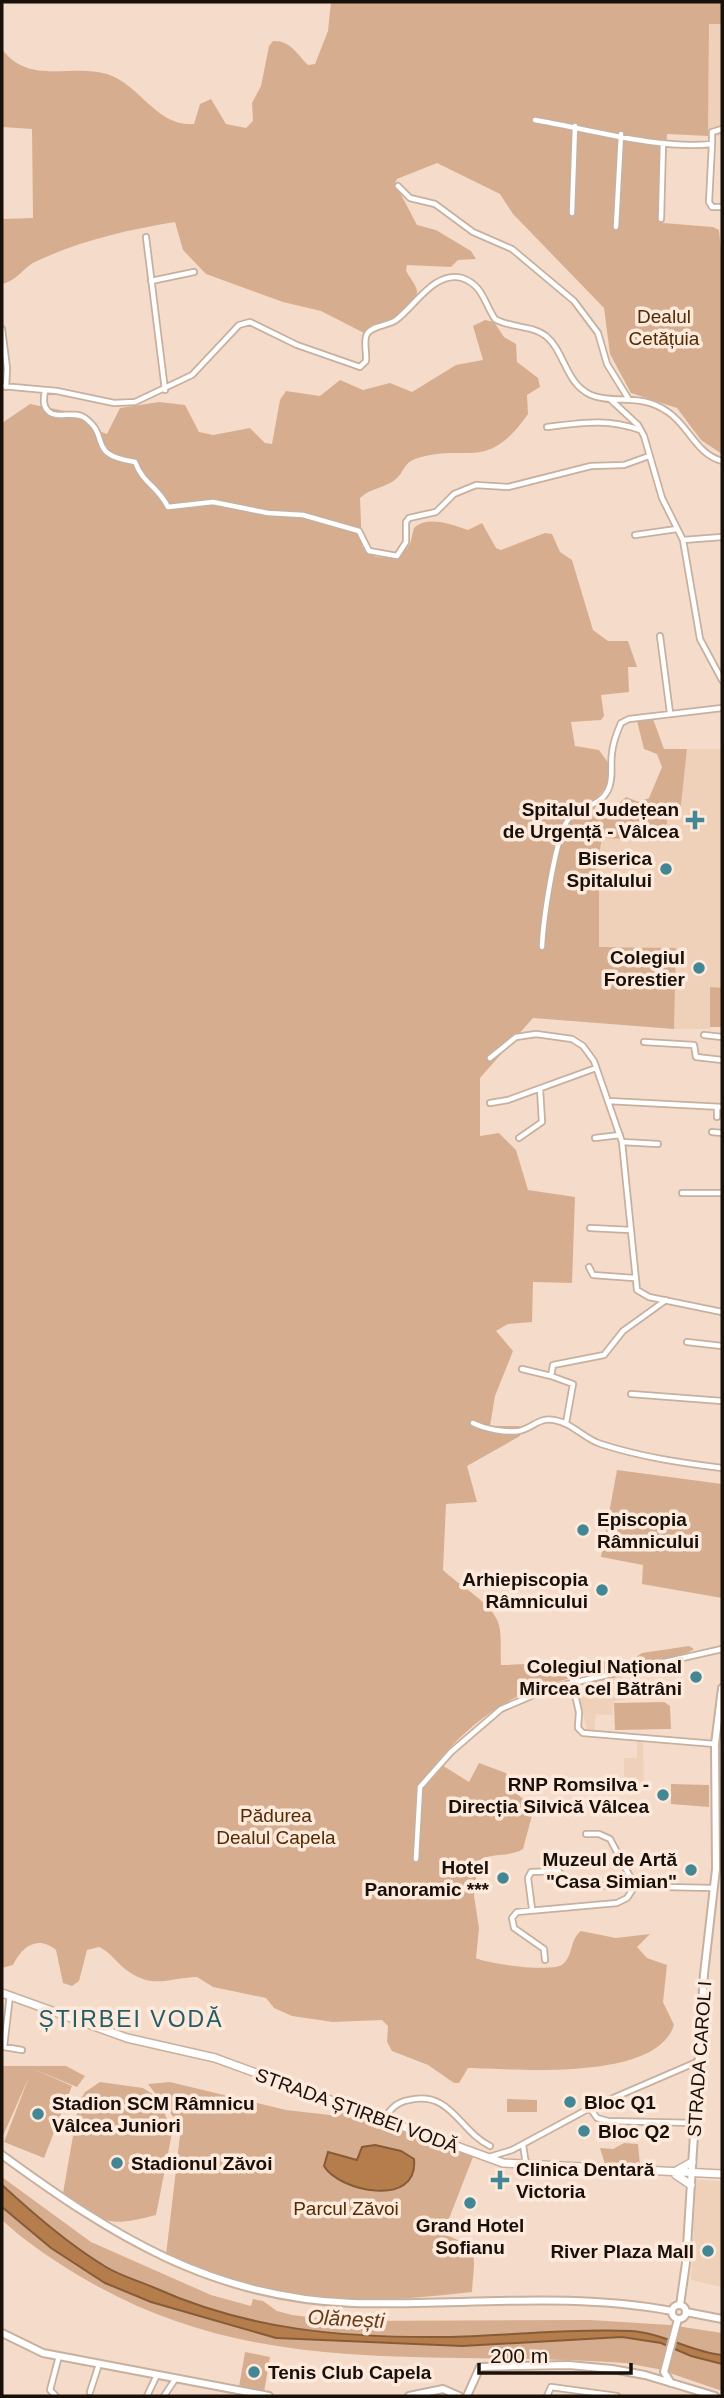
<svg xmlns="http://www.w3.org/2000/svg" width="724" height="2398" viewBox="0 0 724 2398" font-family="Arial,sans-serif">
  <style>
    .built { fill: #efd0b9 }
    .green { fill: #d6ae8f }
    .water { fill: #b57c4c; stroke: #865c38; stroke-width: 2 }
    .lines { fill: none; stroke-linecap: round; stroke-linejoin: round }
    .street-casing { stroke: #c7b09e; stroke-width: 8 }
    .secondary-casing { stroke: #c7b09e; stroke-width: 10 }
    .primary-casing { stroke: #c7b09e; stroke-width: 10 }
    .street { stroke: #fff; stroke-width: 4.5 }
    .secondary { stroke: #fff; stroke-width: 6 }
    .primary { stroke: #fff; stroke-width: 7 }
    .poi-dot { fill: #428793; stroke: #feeadc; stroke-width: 2.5 }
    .labels { text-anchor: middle; stroke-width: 7; stroke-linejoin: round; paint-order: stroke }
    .park-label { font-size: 19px; fill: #522b03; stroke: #feeadc }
    .poi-label { font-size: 19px; font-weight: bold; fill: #181009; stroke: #feeadc; text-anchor: end }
    .street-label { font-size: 19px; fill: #181009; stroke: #feeadc }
    .water-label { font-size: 21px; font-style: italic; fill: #663d19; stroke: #feeadc }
    .quarter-label { font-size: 23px; letter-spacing: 2px; fill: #245d66; stroke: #feeadc }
  </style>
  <rect width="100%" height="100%" fill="#f5dcca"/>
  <!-- built -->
  <path class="built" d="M709,24H722V136H708Z
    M687,749H722V988H710V1029H674L676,948L599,947V888L594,882L602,838L651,834L666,824L667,815L680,814Z
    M622,1673L625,1700L614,1701L612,1715L596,1714L594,1730H587L579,1696L595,1694L593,1681Z
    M637,1741H643L644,1789H624V1758H637Z
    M696,2180L722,2181V2287L691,2280Z"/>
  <!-- green -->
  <path class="green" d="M331,2H722V24H709L708,136L667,134L663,223L713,227L719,230L722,261V454L701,440L677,408L631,393L610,354L604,308L513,214L500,194L437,163L397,179L395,183L417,225L436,230L471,251L476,259L458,260L451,267L407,265L406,271C409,276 416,285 417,291C418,312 377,324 364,333L321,311L283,302L206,274L183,250L175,222C127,230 82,240 37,261C23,267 19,280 2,284V219L33,218L32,129L2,127V49C29,86 71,63 107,74C140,84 156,127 194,124L200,104L211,99L226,124L246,128L253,121L252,103L261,86L269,46L273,41C290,40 297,54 308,65L315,64L328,31Z
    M485,320L494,322L504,337L516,344L517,362L538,378L540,387L527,395L528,414C486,474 468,442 415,459C403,464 405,471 396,479C386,488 370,488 360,498L362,547L376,557L399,558L410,544L414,528C428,515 452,525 468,530L482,523L496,548L501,550L545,533L552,534L560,552L572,560L593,630L608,641H628L637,667H628L629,692L601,695L604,716L601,720L571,722L575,746L599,750L609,764L608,785L594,801L595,809H613L626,797L639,802L649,798L662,767L657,754L644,749L637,721L653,719L664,749H687L680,814L667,815V824L651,834L647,840L602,838L594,882L599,888V947L676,948L674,1029L533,1018L480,1078V1136L499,1133L516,1150L528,1190L575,1197L572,1283L533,1282L532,1322L508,1324L496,1331L513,1351L495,1396L490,1426H520V1436L467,1466L477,1502L446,1504L443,1570C458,1585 494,1604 499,1625C502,1637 500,1652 501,1665L632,1660L642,1653L689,1646L694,1649C680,1659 653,1660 636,1664C545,1683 502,1688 437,1762L469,1782L479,1763L506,1773L511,1789L534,1808L523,1849C509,1858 490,1852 478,1861L474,1896L479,1928L476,1958C488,1964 554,1973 563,1964C573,1956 570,1939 581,1931L616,1938L650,1934L637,1947L647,1958L667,1965L663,2002L674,2025C656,2082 516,2069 468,2068L459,2083H454L428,2065L392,2051L387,2042L388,2026L382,2020L333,2022L292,2016L274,2008L266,1998L213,1987L197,1977C168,1978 152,1990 125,1969C116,1962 110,1952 99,1947L87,1950L79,1981L72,1986L63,1983L56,1950C38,1935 22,1946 13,1965L2,1968V423L30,404L85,415L96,430L107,434L120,408L159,402L185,405L199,432L213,435L250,428L265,443L272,444L280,400L286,391L320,396L340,380L363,390L390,383L412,392L456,365L483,360L473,326Z
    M710,987L722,988V1027H710Z
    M617,1470L722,1484V1598L642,1584L643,1565L601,1557Z
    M664,1702L670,1706L671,1729L615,1730L614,1703Z
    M671,1784L709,1785V1807L671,1804Z
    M2,2066H66L85,2076L77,2087L31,2068L72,2086L44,2158L4,2142L29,2077L2,2138Z
    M100,2082L143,2088L154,2095L162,2106L172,2133L156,2215C104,2229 104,2221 63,2193L79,2102L85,2092Z
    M170,2082L286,2110L339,2116L346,2109L473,2157L443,2234C482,2248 474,2255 472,2292C402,2300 332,2306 262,2289C229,2281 197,2267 166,2255L181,2127L148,2084Z
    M507,2099L537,2100V2112H507Z
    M624,2143L638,2144L640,2165L605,2164L600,2148L613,2149Z
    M2,2177L91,2242L211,2295L251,2306L253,2299L263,2301L277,2311L292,2315L343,2321L591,2320L670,2325L722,2333V2355C691,2352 663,2333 631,2331C569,2327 507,2336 445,2337C344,2338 248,2330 155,2288C139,2281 121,2276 106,2267C68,2244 34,2214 2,2185Z
    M2,2207L51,2248L105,2283L151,2302L276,2338L462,2346L615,2337L649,2340L722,2364V2391L658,2369L625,2363C435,2349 262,2381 88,2281C57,2263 28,2244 2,2220Z
    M245,2352L270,2357L264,2392L239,2387Z"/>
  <!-- water -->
  <path class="water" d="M375,2145L401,2151L414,2159C419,2209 338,2191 324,2166L328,2152L357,2160L362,2147Z
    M2,2185C34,2214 68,2244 106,2267C121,2276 139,2281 155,2288C248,2330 344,2338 445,2337C507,2336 569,2328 631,2331C663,2333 691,2352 722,2355V2364L691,2356L661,2343L622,2337L462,2346L276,2338L151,2302L105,2283L51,2248L2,2207Z"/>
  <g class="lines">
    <!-- street casing -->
    <g class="street-casing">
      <path id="street" d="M535,120C588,129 659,150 712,144L709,202L712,207H722
        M712,144V132L722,129
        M398,186L410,198L435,204L473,232L512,249L574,301L598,333L607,364L628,398
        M572,213L575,126
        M661,219L663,143
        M616,227L621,134
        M146,237L165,390
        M151,281L194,272
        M2,329L7,368L6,387
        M2,386L57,391L114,403L135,402L192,375L239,325L250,322L297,345L360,367L366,361C367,353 363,341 367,334C372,325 388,326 396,320C414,307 435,270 462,278C483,285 484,303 495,319C510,328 532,325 546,336C565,352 565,383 591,395C615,405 640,392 668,412C689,426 696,454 722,461
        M45,390C44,397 42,405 48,411C57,420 74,410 85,418C112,438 85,454 135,462C144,485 157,485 168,507L213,502L268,513L303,515L359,531L369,551L397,556L406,542V522L409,518L436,512L454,494L476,485L508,487L591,466L624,465L649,456
        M610,399L638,425L644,436L662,498L683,540L700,639L722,680
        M547,427C581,423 607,418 640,430
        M635,535L677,529
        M683,540L722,537
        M660,636L670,713
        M542,947C543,923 555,833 570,817C582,804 599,808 608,790C614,778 610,766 612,753C613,743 617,732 621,723L629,719L722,708
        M704,1035L722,1037
        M644,1042L694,1045L696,1057L722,1060
        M490,1058L516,1037L536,1034L572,1039L583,1046L594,1061L622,1142L637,1290L649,1297L722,1312
        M608,1101L722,1107
        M490,1103L508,1100L596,1068
        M717,1117V1107
        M712,1132L722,1133
        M519,1138L542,1122L540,1089
        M595,1138L620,1135
        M622,1142L658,1144
        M682,1193H722
        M590,1228L630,1230
        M589,1267L593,1275L634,1278
        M687,1342L722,1346
        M522,1369L551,1376
        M631,1394L722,1401
        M473,1423C485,1429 505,1433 519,1431C533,1428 539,1417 554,1420C573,1423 584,1439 601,1444C641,1457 682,1463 722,1468
        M566,1423L573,1384L551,1376L553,1365L604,1355L623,1331L666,1300
        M572,1682L579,1712L578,1728L583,1733L715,1744
        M586,1834H599L610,1839L635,1886
        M416,1859L420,1787L451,1752L501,1709L550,1688L722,1649
        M532,1909L528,1878L531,1872L559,1871L563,1881L570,1885L713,1888
        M545,1960L544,1949L514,1928L512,1918L517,1912L617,1903L627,1898L635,1886
        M10,1995L4,2047L22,2050
        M590,2108L597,2118L608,2121L695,2123
        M385,2119C390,2108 397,2102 409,2100C451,2090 459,2131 490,2146
        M523,2145L526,2164
        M489,2157L512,2150L590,2108L699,2061
        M90,2392L99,2364
        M55,2395L50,2390L59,2356
        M147,2396L157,2375
        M164,2396L176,2378
        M547,2396L551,2387L617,2396"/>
    </g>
    <!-- secondary casing -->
    <g class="secondary-casing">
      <path id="secondary" d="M2,2155C113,2236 211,2298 353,2303C459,2306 567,2291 672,2311
        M680,2305L686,2263L704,1974L716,1869L715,1744L722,1688
        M672 2312a7 7 0 1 1 14 0a7 7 0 1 1-14 0Z
        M686,2312L722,2319
        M2,2333L43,2353L269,2396
        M671,2383L664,2372L678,2319
        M409,2396L443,2389L459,2396
        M467,2396L480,2367L569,2365L612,2369L645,2375L715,2396"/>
    </g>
    <!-- primary casing -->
    <g class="primary-casing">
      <path id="primary" d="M2,1993L127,2038L215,2058L503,2163L722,2174
        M676,2171L692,2162
        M676,2175L691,2185"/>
    </g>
    <!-- street -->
    <use href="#street" class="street"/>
    <!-- secondary -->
    <use href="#secondary" class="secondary"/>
    <!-- primary -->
    <use href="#primary" class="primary"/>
  </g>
  <!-- markers -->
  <g class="poi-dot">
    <path d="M691.5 809.5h7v7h7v7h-7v7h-7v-7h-7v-7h7z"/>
    <circle cx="666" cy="869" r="7"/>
    <circle cx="699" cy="968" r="7"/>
    <circle cx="583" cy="1530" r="7"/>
    <circle cx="602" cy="1590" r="7"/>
    <circle cx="696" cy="1677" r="7"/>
    <circle cx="663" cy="1795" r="7"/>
    <circle cx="691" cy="1870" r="7"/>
    <circle cx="503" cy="1878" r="7"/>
    <circle cx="570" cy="2102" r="7"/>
    <circle cx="38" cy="2114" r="7"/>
    <circle cx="584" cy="2131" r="7"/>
    <circle cx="117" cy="2163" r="7"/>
    <path d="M496.5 2169.5h7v7h7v7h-7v7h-7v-7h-7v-7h7z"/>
    <circle cx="470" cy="2203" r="7"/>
    <circle cx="708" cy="2251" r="7"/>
    <circle cx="254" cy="2372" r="7"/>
  </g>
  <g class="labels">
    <!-- park labels -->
    <g class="park-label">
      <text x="664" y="323">Dealul<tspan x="664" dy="22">Cetățuia</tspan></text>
      <text x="276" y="1822">Pădurea<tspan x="276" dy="22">Dealul Capela</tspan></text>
      <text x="346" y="2215">Parcul Zăvoi</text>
    </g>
    <!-- poi labels -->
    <g class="poi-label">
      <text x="679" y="816">Spitalul Județean<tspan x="679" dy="22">de Urgență - Vâlcea</tspan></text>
      <text x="652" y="865">Biserica<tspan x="652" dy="22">Spitalului</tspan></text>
      <text x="685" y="964">Colegiul<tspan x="685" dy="22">Forestier</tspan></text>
      <text x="597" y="1526" text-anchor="start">Episcopia<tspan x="597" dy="22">Râmnicului</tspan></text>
      <text x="588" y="1586">Arhiepiscopia<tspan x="588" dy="22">Râmnicului</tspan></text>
      <text x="682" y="1673">Colegiul Național<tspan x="682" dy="22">Mircea cel Bătrâni</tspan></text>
      <text x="649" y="1791">RNP Romsilva -<tspan x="649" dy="22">Direcția Silvică Vâlcea</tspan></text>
      <text x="677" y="1866">Muzeul de Artă<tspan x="677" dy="22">"Casa Simian"</tspan></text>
      <text x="489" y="1874">Hotel<tspan x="489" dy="22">Panoramic ***</tspan></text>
      <text x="584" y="2109" text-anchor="start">Bloc Q1</text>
      <text x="52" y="2110" text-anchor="start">Stadion SCM Râmnicu<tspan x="52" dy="22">Vâlcea Juniori</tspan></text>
      <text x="598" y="2138" text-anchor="start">Bloc Q2</text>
      <text x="131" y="2170" text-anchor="start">Stadionul Zăvoi</text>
      <text x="516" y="2176" text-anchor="start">Clinica Dentară<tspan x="516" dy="22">Victoria</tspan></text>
      <text x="470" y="2232" text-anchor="middle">Grand Hotel<tspan x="470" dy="22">Sofianu</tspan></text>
      <text x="694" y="2258">River Plaza Mall</text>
      <text x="268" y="2379" text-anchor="start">Tenis Club Capela</text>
    </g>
    <!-- street labels -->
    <g class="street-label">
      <text transform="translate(699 2059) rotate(-86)" y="7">STRADA CAROL I</text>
      <text transform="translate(357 2110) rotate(20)" y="7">STRADA ȘTIRBEI VODĂ</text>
    </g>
    <!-- water labels -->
    <g class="water-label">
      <text transform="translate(346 2319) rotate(3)" y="7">Olănești</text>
    </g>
    <!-- quarter labels -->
    <g class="quarter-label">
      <text x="131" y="2027">ȘTIRBEI VODĂ</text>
    </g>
  </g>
  <!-- border -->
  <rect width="724" height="2398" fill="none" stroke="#181009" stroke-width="7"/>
  <!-- scale -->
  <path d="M479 2363v10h152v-10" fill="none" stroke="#181009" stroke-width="3.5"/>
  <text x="490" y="2363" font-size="21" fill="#181009" stroke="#feeadc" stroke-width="5" paint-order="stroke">200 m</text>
</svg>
